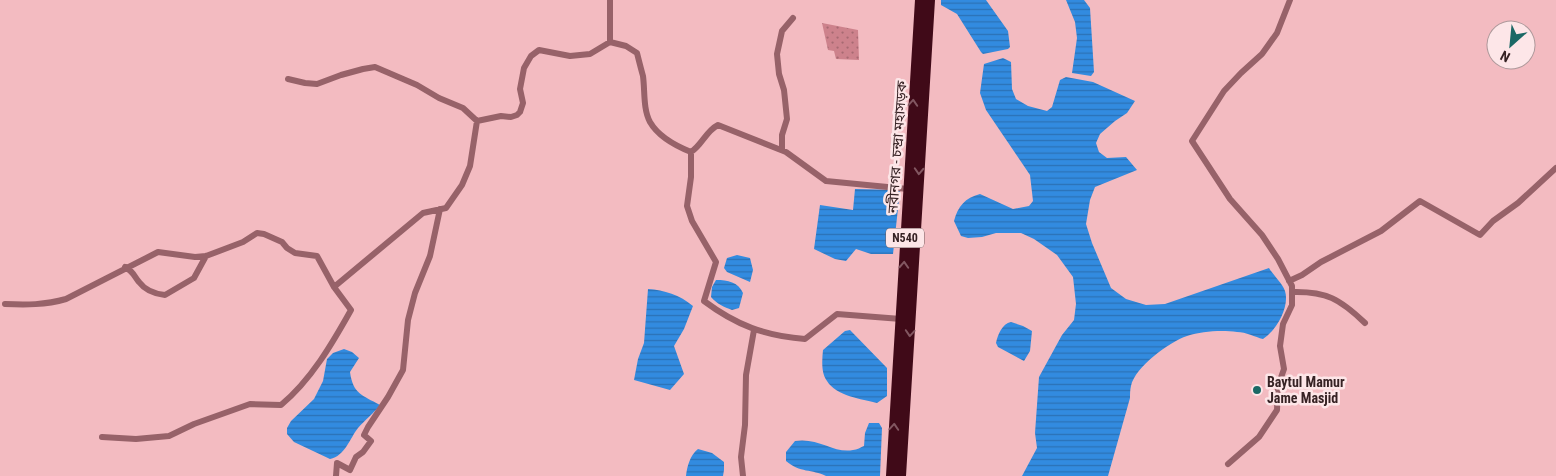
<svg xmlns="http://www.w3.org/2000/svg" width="1556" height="476" viewBox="0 0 1556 476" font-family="'Roboto Condensed','Noto Sans Bengali',sans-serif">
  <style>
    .park { fill: url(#park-dots) }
    .water { fill: url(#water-rules) }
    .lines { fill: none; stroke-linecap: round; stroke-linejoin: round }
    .minor { stroke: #976269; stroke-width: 6 }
    .trunk { stroke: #400a18; stroke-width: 10 }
    .oneway { stroke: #825761 }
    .poi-dot { fill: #1b6865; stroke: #fde6e8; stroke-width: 2 }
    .labels { text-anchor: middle; stroke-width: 5; stroke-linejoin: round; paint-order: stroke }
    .shield { fill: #fde6e8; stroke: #725d5f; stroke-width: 1 }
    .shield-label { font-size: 12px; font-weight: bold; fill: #362224 }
    .street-label { font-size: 14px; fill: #362224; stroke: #fde6e8 }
    .poi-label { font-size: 14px; font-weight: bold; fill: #362224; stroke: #fde6e8; text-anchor: start }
  </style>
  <defs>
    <pattern id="park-dots" width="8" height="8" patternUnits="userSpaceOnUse" patternTransform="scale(1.25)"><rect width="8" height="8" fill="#cd828c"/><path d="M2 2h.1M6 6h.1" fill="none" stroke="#a76a72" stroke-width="1.8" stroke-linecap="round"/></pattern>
    <pattern id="water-rules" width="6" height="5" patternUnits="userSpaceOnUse" patternTransform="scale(1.25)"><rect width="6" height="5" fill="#328be0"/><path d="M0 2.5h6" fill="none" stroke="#2b71b5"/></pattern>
  </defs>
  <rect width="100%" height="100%" fill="#f3bbc1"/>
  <!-- park -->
  <path class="park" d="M822,23L858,30L859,60L836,59L834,51L828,50Z"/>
  <!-- water -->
  <path class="water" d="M941,0H986L1008,31L1010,47L1008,49L983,54L981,52L957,14L941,5Z
    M1066,0H1084L1090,8L1094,72L1091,76L1072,73L1077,38L1075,22Z
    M1003,58L1011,62L1012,89L1016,99L1028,106L1047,111L1052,107L1060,80L1066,77L1093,82L1135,101L1127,113L1115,121L1100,134L1096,143L1099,152L1107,158L1126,157L1137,170L1095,187L1090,200L1086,224L1092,243L1111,288L1126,299L1146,305L1165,304L1269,268C1273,275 1282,283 1285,291C1290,307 1276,331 1263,339C1255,337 1246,332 1237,332C1222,330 1202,331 1187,336C1169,342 1135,367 1131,386C1130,390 1130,394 1130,398L1108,476H1022L1037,448L1035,433L1039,377L1062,335L1074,320L1076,304L1073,277L1057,255L1034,239L1021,233H996L982,237L968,238L961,236L954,221C958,206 965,198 980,194L1013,209L1029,206L1033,201L1030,175L986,110L980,93L984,64Z
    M855,189L900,190L893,254H871L856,249L846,261L835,259L814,249L820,205L853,210Z
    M737,255L750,258L753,270L750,282L727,272L724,268L727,258Z
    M716,280C728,280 738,282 743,293L739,308L732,310C724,307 717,304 711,297L712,287Z
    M648,289C664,290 680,295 693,306L684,329L674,346L684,374L670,390L634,380L638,359L644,343Z
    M1011,322L1023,326L1032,331L1030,351L1024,361L998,347L996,343C998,334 1002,324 1011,322Z
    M850,330L887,368V396L877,403C862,399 836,396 827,381C821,373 822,360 823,350L845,331Z
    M344,349L352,352L359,358L350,372C353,394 362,395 380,405C374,413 365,420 358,428C350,438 345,456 330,459L294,442L287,434V428L291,421L314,399L323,381L327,359L333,353Z
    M869,423H879L882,428L880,476H826C812,469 800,473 786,461V452L795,441C818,437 835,454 853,450C857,450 861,447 864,446L865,433Z
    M698,449L712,453L724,462V470L723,476H686C687,467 690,455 698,449Z"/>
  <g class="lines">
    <!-- minor -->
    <path class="minor" d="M610,42V0
      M288,79L305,83L317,84L341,75L363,69L375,67L417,85L439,98L463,108L477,121L501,116L511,117L517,115L520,112L523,103L520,89L524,68L531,56L539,50L570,56L590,54L610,42L626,46L637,53C639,61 641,69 643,76C645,91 643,109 650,122C658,136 676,146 691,152C702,145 706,131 718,125L786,152L826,181L908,189
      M782,150V135L787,119L784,90L779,74L777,54L782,31L793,18
      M691,152V177L687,206L692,221L716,262L704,301C736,325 765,336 805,339L837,314L901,319
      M125,267C133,271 134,276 139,282C145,290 155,294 165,295L194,278L206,256
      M1289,281L1302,275L1321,262L1381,231L1420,201L1480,235L1493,221L1518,203L1556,168
      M334,287L423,213L446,208L462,185L470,166L477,121
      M1292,292C1326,291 1340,299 1365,323
      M5,304C26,305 45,305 66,299L158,252L195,257L206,256L243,242L257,233L264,234L282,242L287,248L295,253L317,256L334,287L351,310C332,344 311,380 281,405L250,404L194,424L169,436L136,439L102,437
      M1228,464L1259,437L1277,410L1278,386L1284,369L1280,346L1283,324L1292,305V286L1278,259L1262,235L1230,199L1192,141L1224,91L1241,73L1262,54L1277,33L1290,0
      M336,476L337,463L350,470L356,457L363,452L371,441L364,435L368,427L388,397L403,370L408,320L415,293L430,256L440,209
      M743,476L741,457L745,425L746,375L754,330"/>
    <!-- trunk -->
    <path class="trunk" d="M891,476L920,0
      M901,476L930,0"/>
  </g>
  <!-- one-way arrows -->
  <defs><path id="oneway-chevron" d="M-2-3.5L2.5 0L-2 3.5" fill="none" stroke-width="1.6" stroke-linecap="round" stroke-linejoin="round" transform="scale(1.25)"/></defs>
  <g class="oneway">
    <use href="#oneway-chevron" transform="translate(913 103) rotate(-86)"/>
    <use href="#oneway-chevron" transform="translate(919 171) rotate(93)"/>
    <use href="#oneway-chevron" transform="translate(904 265) rotate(-87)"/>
    <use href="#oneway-chevron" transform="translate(910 333) rotate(94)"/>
    <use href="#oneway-chevron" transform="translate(894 427) rotate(-86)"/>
  </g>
  <!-- markers -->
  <circle class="poi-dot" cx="1257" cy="390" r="5"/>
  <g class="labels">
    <!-- shield labels -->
    <rect class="shield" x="886" y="228.5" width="38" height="19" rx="4"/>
    <g class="shield-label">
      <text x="905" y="242">N540</text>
    </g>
    <!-- street labels -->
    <g class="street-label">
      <text transform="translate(897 147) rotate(-86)" y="5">নবীনগর - চন্দ্রা মহাসড়ক</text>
    </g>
    <!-- poi labels -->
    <g class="poi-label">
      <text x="1267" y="387">Baytul Mamur<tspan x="1267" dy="16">Jame Masjid</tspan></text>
    </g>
  </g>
  <!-- north arrow -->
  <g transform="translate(1511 45) rotate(207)"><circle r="24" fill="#fde6e8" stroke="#ad989a"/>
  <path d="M0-4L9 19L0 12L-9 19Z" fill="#1b6865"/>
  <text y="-8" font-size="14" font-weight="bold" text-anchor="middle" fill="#362224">N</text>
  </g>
</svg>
